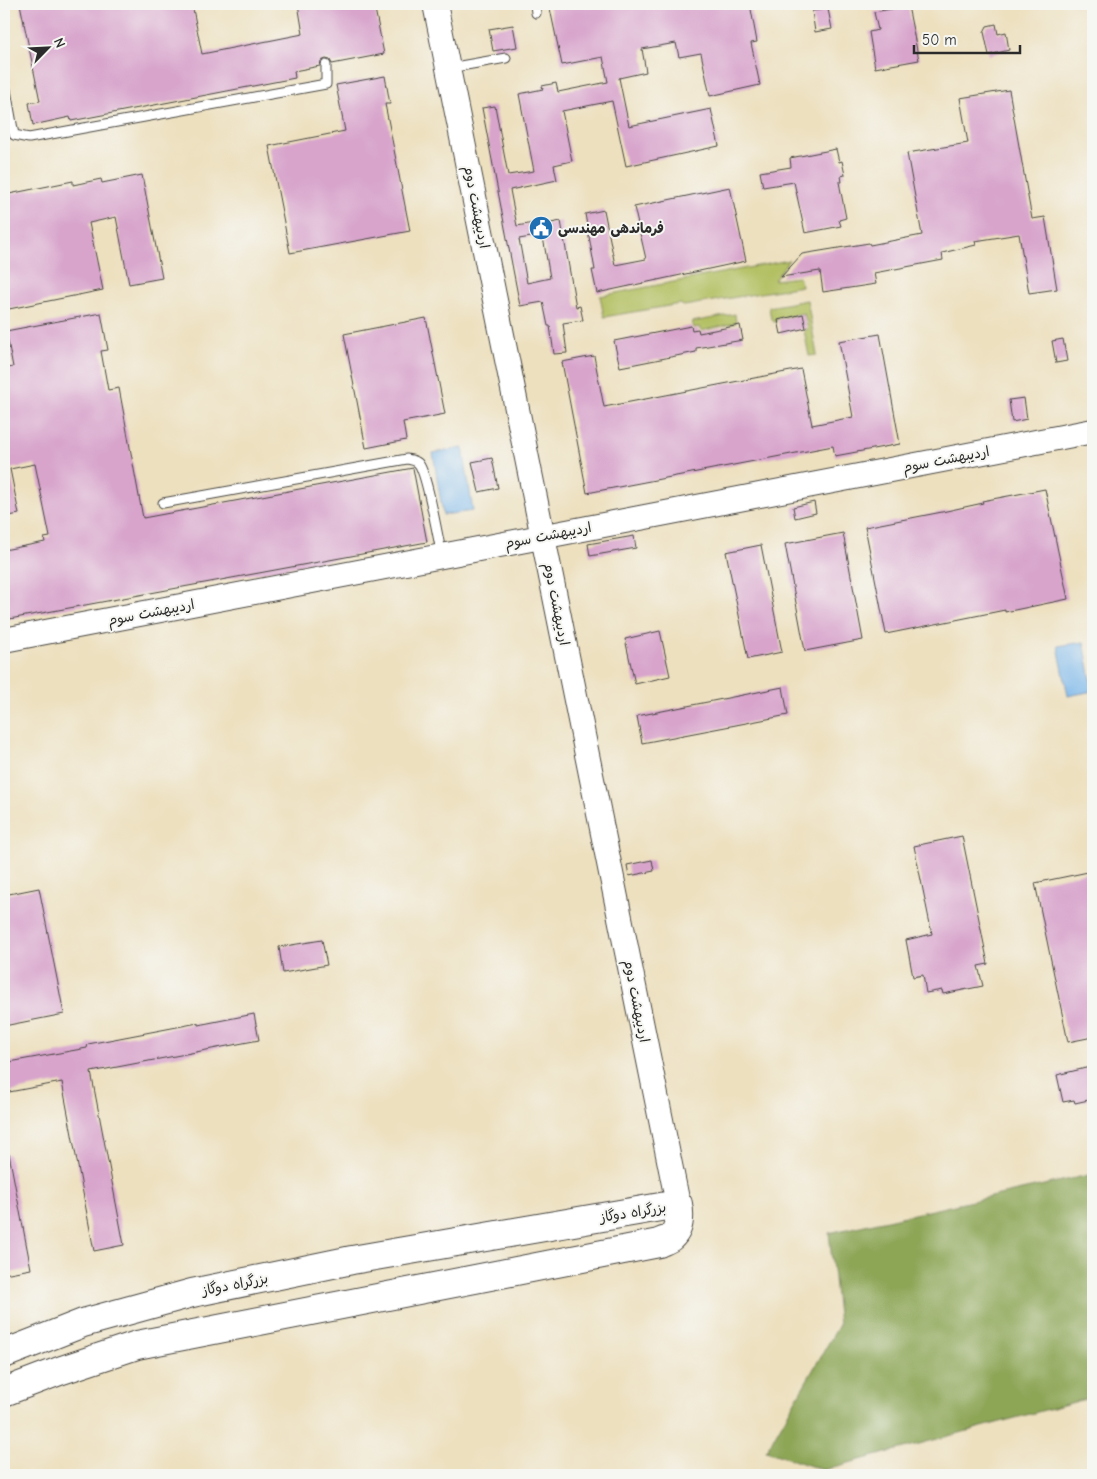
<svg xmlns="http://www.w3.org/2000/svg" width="1097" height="1479" viewBox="0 0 1097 1479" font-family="'Comic Neue','Playpen Sans Arabic',sans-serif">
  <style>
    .green { fill: #b2bf61; stroke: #6e7546 }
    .forest { fill: #8da657; stroke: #5c6841 }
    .water { fill: #76b4e9; stroke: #50708a }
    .building { fill: #d8a4cc }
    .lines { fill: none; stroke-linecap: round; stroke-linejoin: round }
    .lane-casing { stroke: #484641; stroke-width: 11 }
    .secondary-casing { stroke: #484641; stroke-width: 26 }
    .highway-casing { stroke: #484641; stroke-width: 30 }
    .lane { stroke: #fff; stroke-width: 9 }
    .secondary { stroke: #fff; stroke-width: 24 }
    .highway { stroke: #fff; stroke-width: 28 }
    .labels { text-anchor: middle; stroke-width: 4; stroke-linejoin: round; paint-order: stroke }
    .street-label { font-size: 14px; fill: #2b2b2b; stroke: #f6f6f2 }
    .poi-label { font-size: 14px; font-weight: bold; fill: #2b2b2b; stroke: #f6f6f2; text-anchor: start }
  </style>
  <rect width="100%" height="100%" fill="#f6f6f2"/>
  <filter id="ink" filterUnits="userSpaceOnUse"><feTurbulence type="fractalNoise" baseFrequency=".02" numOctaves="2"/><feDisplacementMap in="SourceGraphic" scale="10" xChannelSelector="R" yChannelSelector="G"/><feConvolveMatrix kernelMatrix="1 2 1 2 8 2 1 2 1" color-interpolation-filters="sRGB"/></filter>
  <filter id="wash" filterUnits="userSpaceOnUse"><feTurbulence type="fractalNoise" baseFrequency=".0096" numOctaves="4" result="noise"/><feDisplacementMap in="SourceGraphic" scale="20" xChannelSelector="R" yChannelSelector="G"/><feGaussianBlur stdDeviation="1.12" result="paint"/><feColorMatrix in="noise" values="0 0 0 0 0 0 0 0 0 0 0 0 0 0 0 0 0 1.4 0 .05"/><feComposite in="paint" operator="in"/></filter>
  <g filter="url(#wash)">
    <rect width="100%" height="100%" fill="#ede0bf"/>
    <!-- green -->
    <path class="green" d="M789,260L774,280L799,277L802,286L684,306L680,304L604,317L600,296Z
      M807,300L817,355L809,356L804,330L808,329L804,313L776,319V322H774L771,319L769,307Z
      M735,314L736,323L701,331L699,327L694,328L692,322Z"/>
    <!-- forest -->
    <path class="forest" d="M1093,1174V1397L823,1470L766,1451L839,1325L829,1233Z"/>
    <!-- water -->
    <path class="water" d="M463,448L473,511L443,515L433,453Z
      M1084,642L1093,691L1068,696L1058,646Z"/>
    <g id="blocks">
      <!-- building -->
      <path class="building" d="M20,4H192L202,54L303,34L298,4H374L384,54L332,64L330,60L326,59L321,61L320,66L294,71L295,78L71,121L70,117L33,125L29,103L40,101Z
        M549,4H750L757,42L751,43L760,85L710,96L701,53L679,57L676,43L642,49L646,72L619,78L629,126L711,109L719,146L626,166L612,101L562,111L572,161L554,165L557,180L510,190L517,226L534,223L537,236L519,239L527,283L550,278L541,225L561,221L576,307L580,306L583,320L563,323L567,353L554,354L550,326H548L543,302L520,306L482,108L495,106L508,175L534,171L519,94L543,89L542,86L556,83L558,92L608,82L603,57L562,65Z
        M908,6L919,60L875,68L869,32L878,30L874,12Z
        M828,9L832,29L815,32L812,11Z
        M996,24L998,34L1006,32L1009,50L989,55L984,32L987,26Z
        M513,25L517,47L493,51L489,29Z
        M385,76L390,104H385L410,231L290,253L269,146L345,131L336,85Z
        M1009,90L1032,219L1045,217L1057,289L1029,293L1019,234L975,241L976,245L942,253L943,260L874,273L876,284L823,292L820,271L781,277L802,254L869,243L870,245L922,235L907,153L968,143L960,98Z
        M836,149L839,162L842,161L845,175L841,176L842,182H839L846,218L839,220L841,226L805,233L794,182L763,187L760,172L791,167L790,158Z
        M142,175L162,278L129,284L116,217L89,223L103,290L4,310V195L73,181V185L101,179L102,183Z
        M730,187L746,261L597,293L592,270H595L585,214L604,210L615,265L646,259L634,207Z
        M101,313L108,350L101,351L108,390L119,388L143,518L413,468L427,542L4,620V550L45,542L44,538L50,537L35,464L10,469L19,514L4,517V369L13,367L6,331Z
        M803,314L806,328L781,334L778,320Z
        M426,318L445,414L403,422L406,440L366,448L344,334Z
        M740,325L743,340L696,348V352L620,367L614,341L691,326L692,330L698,329L699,333Z
        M880,334L900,444L835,456L833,446L587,493L562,362L594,356L604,407L801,369L812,425L853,417L839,341Z
        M1063,339L1067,361L1056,363L1052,341Z
        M1024,398L1027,419L1012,422L1009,400Z
        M492,458L498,488L479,492L472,462Z
        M1045,489L1068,599L1005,612V610L886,634L865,527L942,512L983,503L982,501Z
        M814,502L816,513L795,518L793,507Z
        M843,533L863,640L805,651L785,544Z
        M634,536L636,548L590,556L588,544Z
        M761,545L782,652L748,659L726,552Z
        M660,631L670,676L635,684L625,639Z
        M783,687L788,715L642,743L637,716Z
        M962,836L988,964L978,966L983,986L943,994L942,990L926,993L923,975L913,977L906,940L932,934L914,846Z
        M652,860L654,871L629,876L627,865Z
        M1093,871V1037L1068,1042L1035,883Z
        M39,888L64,1014L4,1026V895Z
        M322,940L327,965L283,973L279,947Z
        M254,1014L259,1040L91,1072L124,1245L94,1251L62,1082L4,1093V1063L87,1048L88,1044L198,1023V1025Z
        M1090,1067L1093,1080V1099L1075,1103L1074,1100L1063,1102L1057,1075Z
        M9,1154L31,1269L4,1274V1155Z"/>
    </g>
  </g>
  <g filter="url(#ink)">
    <use href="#blocks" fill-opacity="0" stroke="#484641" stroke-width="1"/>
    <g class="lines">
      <!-- lane casing -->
      <g class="lane-casing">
        <path id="lane" d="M535,4L536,13
          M449,68L506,58
          M4,79L14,135L29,138L326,84V65
          M163,503L407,459C411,460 415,460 418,463C427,472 438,539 442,556"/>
      </g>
      <!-- secondary casing -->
      <g class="secondary-casing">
        <path id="secondary" d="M435,4L678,1204
          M4,640L1093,431"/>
      </g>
      <!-- highway casing -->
      <g class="highway-casing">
        <path id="highway" d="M4,1354L83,1323L192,1293L352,1260L678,1204C680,1215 680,1229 671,1237C668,1240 662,1241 659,1243L137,1345L62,1370L4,1392"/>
      </g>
      <!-- lane -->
      <use href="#lane" class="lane"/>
      <!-- secondary -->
      <use href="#secondary" class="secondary"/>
      <!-- highway -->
      <use href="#highway" class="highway"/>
    </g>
  </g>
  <!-- icons -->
  <defs>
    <g id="civic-disc" transform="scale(1.25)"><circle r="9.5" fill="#1f6fb2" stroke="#f6f6f2"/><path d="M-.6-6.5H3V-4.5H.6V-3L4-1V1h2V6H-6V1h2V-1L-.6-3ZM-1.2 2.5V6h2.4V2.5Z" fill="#fff"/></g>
  </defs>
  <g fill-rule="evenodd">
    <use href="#civic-disc" x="541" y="228"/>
  </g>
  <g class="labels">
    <!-- street labels -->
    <g class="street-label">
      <text transform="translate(477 207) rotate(79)" y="5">اردیبهشت دوم</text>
      <text transform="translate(946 459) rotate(-11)" y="5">اردیبهشت سوم</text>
      <text transform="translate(548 535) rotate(-11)" y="5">اردیبهشت سوم</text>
      <text transform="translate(557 604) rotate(79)" y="5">اردیبهشت دوم</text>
      <text transform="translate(151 612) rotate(-11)" y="5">اردیبهشت سوم</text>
      <text transform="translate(637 1001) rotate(79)" y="5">اردیبهشت دوم</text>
      <text transform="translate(633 1212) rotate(-9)" y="5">بزرگراه دوگاز</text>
      <text transform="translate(235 1284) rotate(-11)" y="5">بزرگراه دوگاز</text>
    </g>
    <!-- poi labels -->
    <g class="poi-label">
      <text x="558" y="233">فرماندهی مهندسی</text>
    </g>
  </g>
  <!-- margin -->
  <rect width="1097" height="1479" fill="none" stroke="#f6f6f2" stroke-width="20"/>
  <!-- north arrow -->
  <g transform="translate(48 48) rotate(66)" stroke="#f6f6f2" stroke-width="4" paint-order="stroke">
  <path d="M0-4L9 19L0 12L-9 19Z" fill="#2b2b2b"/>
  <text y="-8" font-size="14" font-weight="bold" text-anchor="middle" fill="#2b2b2b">N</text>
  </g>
  <!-- scale -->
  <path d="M914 45v8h106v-8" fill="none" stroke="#2b2b2b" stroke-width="2.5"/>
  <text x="922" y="45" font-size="15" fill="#2b2b2b" stroke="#f6f6f2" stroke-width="4" paint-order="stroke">50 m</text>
</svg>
